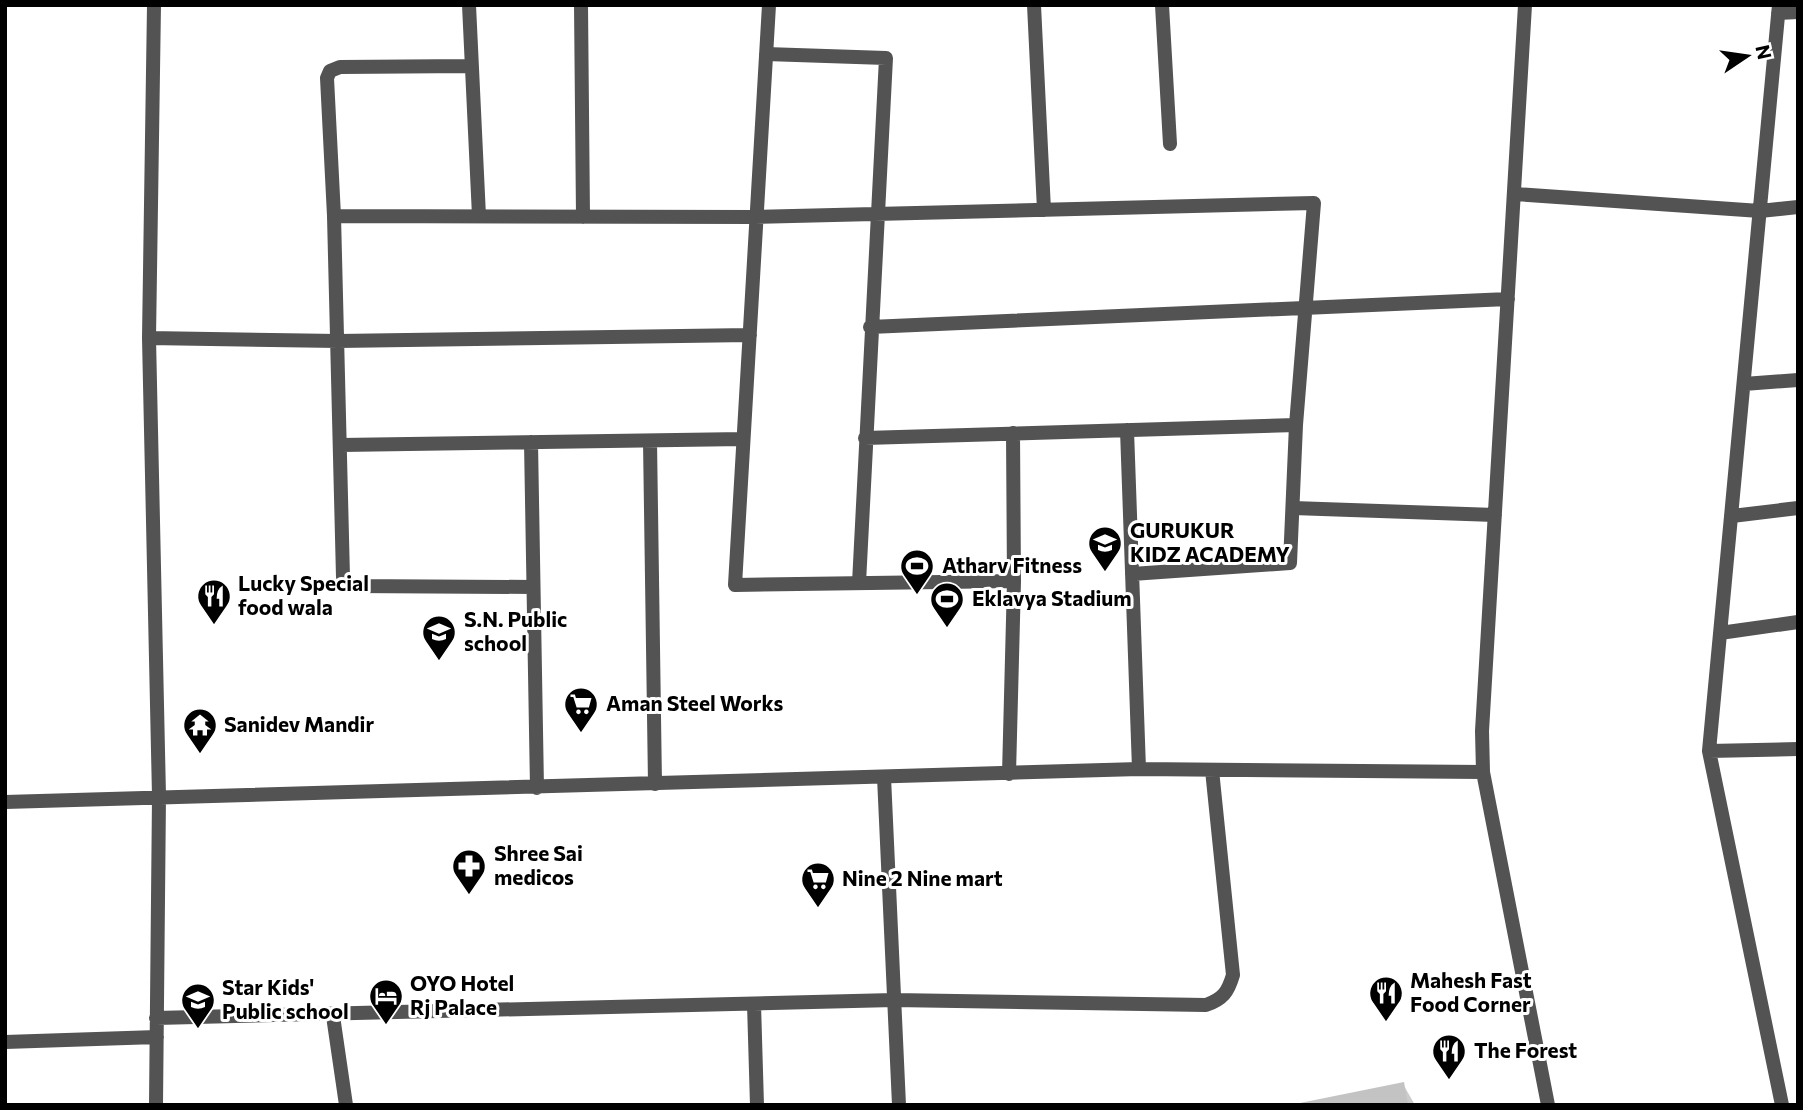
<svg xmlns="http://www.w3.org/2000/svg" width="1803" height="1110" viewBox="0 0 1803 1110" font-family="Commissioner,sans-serif">
  <style>
    .shadow { fill: #0003 }
    .building { fill: #c3c3c3 }
    .lines { fill: none; stroke-linecap: round; stroke-linejoin: round }
    .street { stroke: #535353; stroke-width: 14 }
    .labels { text-anchor: middle; stroke-width: 6; stroke-linejoin: round; paint-order: stroke }
    .poi-label { font-size: 21px; font-weight: bold; fill: #000; stroke: #fff; text-anchor: start }
  </style>
  <rect width="100%" height="100%" fill="#fff"/>
  <!-- shadow -->
  <path class="shadow" d="M1403,1084L1415,1105H1298Z"/>
  <!-- building -->
  <path class="building" d="M1404,1082L1408,1105H1295V1104Z"/>
  <g class="lines">
    <!-- street -->
    <path class="street" d="M154,5L149,338L159,796L156,1105
      M469,5L479,216
      M581,5L583,217
      M769,5L735,585L1014,581L1009,774
      M1034,5L1044,210
      M1162,5L1170,144
      M1525,5L1482,731L1483,772L1548,1105
      M1779,5L1709,751L1782,1105
      M1778,13L1798,12
      M766,54L886,58L859,583
      M470,66L340,67L330,71L327,78L334,216L343,577L350,586L532,587
      M1515,194L1760,211L1798,207
      M334,216L756,217L1314,203L1296,425L1290,563L1132,574
      M870,327L1508,299
      M149,338L338,341L750,335
      M1744,384L1798,380
      M1127,430L1139,769
      M1013,433L1014,581
      M865,438L1296,425
      M650,441L655,784
      M531,442L537,788
      M341,445L743,439
      M1293,508L1495,515
      M1732,516L1798,508
      M1720,633L1798,622
      M1709,751L1798,749
      M884,777L899,1105
      M5,802L1139,769L1483,772
      M754,1004L757,1105
      M333,1016L346,1105
      M156,1018L894,1000L1206,1005C1223,999 1228,992 1233,975L1212,770
      M5,1042L157,1037"/>
  </g>
  <!-- icons -->
  <defs>
    <g id="school-pin" transform="scale(1.75)"><path d="M0 17L-7.5 6A9.5 9.5 0 1 1 7.5 6Z" fill="#000" stroke="#fff"/><path d="M0-5L7-2L0 1L-7-2ZM-4 1L0 2.5L4 1V4Q0 6-4 4Z" fill="#fff"/></g>
    <g id="stadium-pin" transform="scale(1.75)"><path d="M0 17L-7.5 6A9.5 9.5 0 1 1 7.5 6Z" fill="#000" stroke="#fff"/><path d="M0-5a6.5 5 0 1 0 0 10a6.5 5 0 1 0 0-10ZM-3.5-1.8h7v3.6h-7Z" fill="#fff"/></g>
    <g id="restaurant-pin" transform="scale(1.75)"><path d="M0 17L-7.5 6A9.5 9.5 0 1 1 7.5 6Z" fill="#000" stroke="#fff"/><path d="M-5-6h1v4h1v-4h1v4h1v-4h1v5L-1.5 .5V6h-2V.5L-5-1ZM5-6V6H3V1.5H1.5Q1.5-4 5-6Z" fill="#fff"/></g>
    <g id="supermarket-pin" transform="scale(1.75)"><path d="M0 17L-7.5 6A9.5 9.5 0 1 1 7.5 6Z" fill="#000" stroke="#fff"/><path d="M-6-5.5h2.5l.6 2H6L4.5 2H-2.5L-4.4-4H-6ZM-1.5 3.2a1.3 1.3 0 1 0 .1 0ZM3 3.2a1.3 1.3 0 1 0 .1 0Z" fill="#fff"/></g>
    <g id="temple-pin" transform="scale(1.75)"><path d="M0 17L-7.5 6A9.5 9.5 0 1 1 7.5 6Z" fill="#000" stroke="#fff"/><path d="M0-6L5-2H3V0L6.5 2.5H4V6H1.5V3h-3V6H-4V2.5H-6.5L-3 0V-2H-5Z" fill="#fff"/></g>
    <g id="pharmacy-pin" transform="scale(1.75)"><path d="M0 17L-7.5 6A9.5 9.5 0 1 1 7.5 6Z" fill="#000" stroke="#fff"/><path d="M-2-6h4v4h4v4h-4v4h-4v-4h-4v-4h4Z" fill="#fff"/></g>
    <g id="hotel-pin" transform="scale(1.75)"><path d="M0 17L-7.5 6A9.5 9.5 0 1 1 7.5 6Z" fill="#000" stroke="#fff"/><path d="M-6-4.5h1.5V1H6V5H4.5V3h-9V5H-6ZM-4 0a1.8 1.8 0 1 1 3.6 0ZM.5 0V-2.5h3Q6-2.5 6 0Z" fill="#fff"/></g>
  </defs>
  <g fill-rule="evenodd">
    <use href="#school-pin" x="1105" y="543"/>
    <use href="#stadium-pin" x="917" y="566"/>
    <use href="#restaurant-pin" x="214" y="596"/>
    <use href="#stadium-pin" x="947" y="599"/>
    <use href="#school-pin" x="439" y="632"/>
    <use href="#supermarket-pin" x="581" y="704"/>
    <use href="#temple-pin" x="200" y="725"/>
    <use href="#pharmacy-pin" x="469" y="866"/>
    <use href="#supermarket-pin" x="818" y="879"/>
    <use href="#restaurant-pin" x="1386" y="993"/>
    <use href="#hotel-pin" x="386" y="996"/>
    <use href="#school-pin" x="198" y="1000"/>
    <use href="#restaurant-pin" x="1449" y="1051"/>
  </g>
  <g class="labels">
    <!-- poi labels -->
    <g class="poi-label">
      <text x="1130" y="538">GURUKUR<tspan x="1130" dy="24">KIDZ ACADEMY</tspan></text>
      <text x="942" y="573">Atharv Fitness</text>
      <text x="238" y="591">Lucky Special<tspan x="238" dy="24">food wala</tspan></text>
      <text x="972" y="606">Eklavya Stadium</text>
      <text x="464" y="627">S.N. Public<tspan x="464" dy="24">school</tspan></text>
      <text x="606" y="711">Aman Steel Works</text>
      <text x="224" y="732">Sanidev Mandir</text>
      <text x="494" y="861">Shree Sai<tspan x="494" dy="24">medicos</tspan></text>
      <text x="842" y="886">Nine 2 Nine mart</text>
      <text x="1410" y="988">Mahesh Fast<tspan x="1410" dy="24">Food Corner</tspan></text>
      <text x="410" y="991">OYO Hotel<tspan x="410" dy="24">Rj Palace</tspan></text>
      <text x="222" y="995">Star Kids'<tspan x="222" dy="24">Public school</tspan></text>
      <text x="1474" y="1058">The Forest</text>
    </g>
  </g>
  <!-- border -->
  <rect width="1803" height="1110" fill="none" stroke="#000000" stroke-width="14"/>
  <!-- north arrow -->
  <g transform="translate(1747 56) rotate(77)" stroke="#ffffff" stroke-width="5" paint-order="stroke">
  <path d="M0-5L12 26L0 18L-12 26Z" fill="#000000"/>
  <text y="-10" font-size="19" font-weight="bold" text-anchor="middle" fill="#000000">N</text>
  </g>
</svg>
